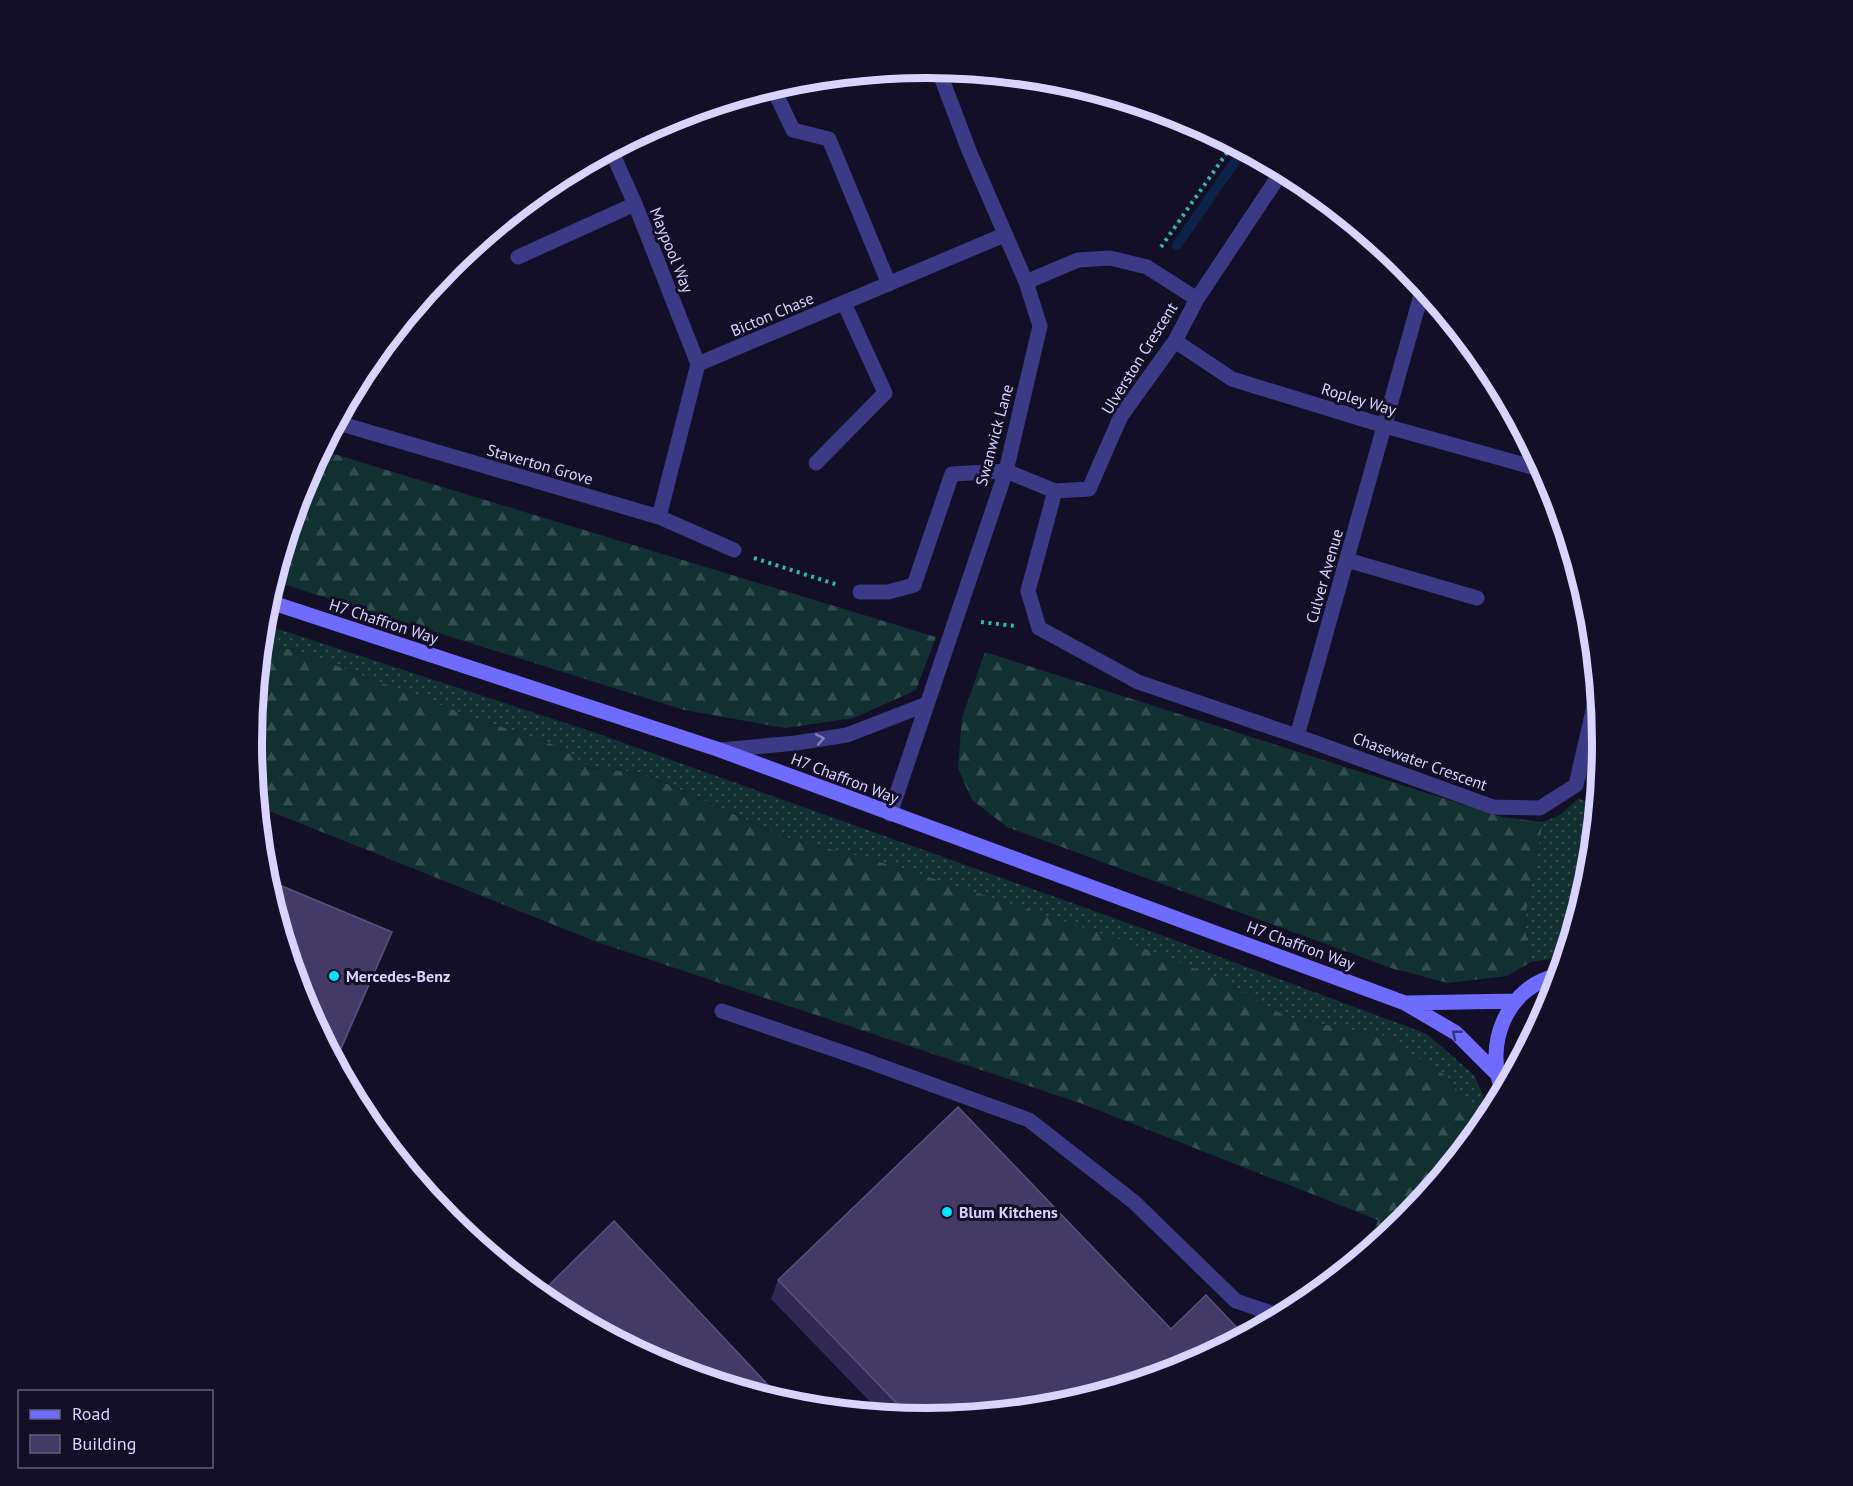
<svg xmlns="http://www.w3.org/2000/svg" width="1853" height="1486" viewBox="0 0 1853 1486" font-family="'PT Sans',sans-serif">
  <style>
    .grass { fill: url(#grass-dots) }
    .forest { fill: url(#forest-firs) }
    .park { fill: #12302f }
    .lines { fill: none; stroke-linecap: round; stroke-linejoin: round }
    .stream { stroke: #0c2248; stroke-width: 10 }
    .path { stroke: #2fb8b0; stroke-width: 4; stroke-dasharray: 3 4.5; stroke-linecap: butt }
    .lane { stroke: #3d3a85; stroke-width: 15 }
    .street { stroke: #3d3a85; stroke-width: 15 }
    .secondary { stroke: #6f6bff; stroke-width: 15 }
    .wall { fill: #312854 }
    .shaded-wall { fill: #1d163a }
    .building { fill: #433a66; stroke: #5a527e; stroke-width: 1.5 }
    .oneway { stroke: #837fbc }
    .oneway2 { stroke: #38347d }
    .poi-dot { fill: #00e5ff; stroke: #130f26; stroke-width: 2 }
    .labels { text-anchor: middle; stroke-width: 6; stroke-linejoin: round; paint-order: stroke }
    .street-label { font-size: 16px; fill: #d9d4ff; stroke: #130f26 }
    .poi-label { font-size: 16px; font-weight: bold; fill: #d9d4ff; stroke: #130f26; text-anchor: start }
    .rim { fill: none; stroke: #d9d4ff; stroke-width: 8 }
  </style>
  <defs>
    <pattern id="grass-dots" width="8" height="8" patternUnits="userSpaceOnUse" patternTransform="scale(1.5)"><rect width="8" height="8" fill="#12302f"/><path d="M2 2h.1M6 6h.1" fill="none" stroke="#344d4e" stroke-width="1.8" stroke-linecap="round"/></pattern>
    <pattern id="forest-firs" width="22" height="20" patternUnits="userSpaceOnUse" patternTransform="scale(1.5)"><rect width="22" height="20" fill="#12302f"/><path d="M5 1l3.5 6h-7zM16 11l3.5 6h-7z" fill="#344d4e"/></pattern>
  </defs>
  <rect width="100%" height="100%" fill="#130f26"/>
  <!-- grass -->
  <path class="grass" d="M263,624L596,733L1150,931L1427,1034L1474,1075L1491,1113L1484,1124L1446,1076L1383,1036L1287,1017L1223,980L898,867L782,836L644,773L590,768L560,747L467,715L319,659L261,640Z
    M1579,798L1596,807L1589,875L1564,957L1531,962L1524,923L1543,822L1560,815Z"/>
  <!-- forest -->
  <path class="forest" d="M321,450L936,637L916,690L854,718L785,728L684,710L273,581L303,484Z
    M261,640L319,659L467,715L560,747L590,768L643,773L782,836L898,867L1125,941L1223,980L1287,1017L1383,1036L1446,1076L1484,1124L1404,1221L1368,1250L1378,1220L1080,1103L597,942L257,806L251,743Z
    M985,652L1502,817L1543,822L1524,923L1531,962L1507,976L1448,983L1391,968L1007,827L972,800L958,768L962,718Z"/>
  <!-- park -->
  <path class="park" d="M1597,691L1602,743L1598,789L1581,777Z"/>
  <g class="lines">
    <!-- stream -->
    <path class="stream" d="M1177,245L1243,150"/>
    <!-- path -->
    <path class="path" d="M1161,247L1233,144
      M754,558L838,585
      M981,622L1015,626"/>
    <!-- lane -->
    <path class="lane" d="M773,88L793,130L829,139L889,284
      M518,257L635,204
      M816,463L885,393L844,303
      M1347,560L1477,598
      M722,1011L859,1058L1029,1120L1134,1202L1236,1301L1280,1316"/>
    <!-- street -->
    <path class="street" d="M611,150L635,204L698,364
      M1282,171L1197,299L1175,341L1121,416L1089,489L1055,491L1028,591L1039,628L1138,682L1297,736L1493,807L1540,808L1576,785L1597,693
      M1026,282L1078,260L1110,258L1147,267L1197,299
      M1175,341L1232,379L1385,426L1543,470
      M341,413L345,425L659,517L734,550
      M659,517L698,364L1004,235
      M860,592H888L914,585L952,474L1006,471L1055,491
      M1297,736L1423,288
      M720,750L796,743L847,735L927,704
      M890,814L1006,471L1040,326L1026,282L970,153L938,69"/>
    <!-- secondary -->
    <path class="secondary" d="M267,601L720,750L1405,1003L1456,1033L1498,1075
      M1405,1003L1516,1001
      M1503,1091C1483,1046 1507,985 1558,976"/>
  </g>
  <!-- wall -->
  <path class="wall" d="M778,1280L1171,1329L1244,1335L926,1418L882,1414L771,1299Z"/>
  <!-- shaded-wall -->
  <path class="shaded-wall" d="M392,932L385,951L336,1064L335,1062Z"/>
  <!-- building -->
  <path class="building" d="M265,879L392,932L335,1062L302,1001Z
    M958,1107L1171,1329L1206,1295L1244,1335L1185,1367L1058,1406L926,1418L910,1417L778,1280Z
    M614,1221L784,1402L668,1367L551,1304L539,1295Z"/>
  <!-- one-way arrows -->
  <defs><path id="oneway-chevron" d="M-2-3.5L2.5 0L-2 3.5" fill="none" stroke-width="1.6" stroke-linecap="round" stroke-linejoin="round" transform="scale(1.5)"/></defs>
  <use class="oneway" href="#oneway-chevron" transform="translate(820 739) rotate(-10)"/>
  <use class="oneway2" href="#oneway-chevron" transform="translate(1456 1034) rotate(-142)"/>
  <!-- markers -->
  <g class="poi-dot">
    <circle cx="334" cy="976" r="6"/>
    <circle cx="947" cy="1212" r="6"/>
  </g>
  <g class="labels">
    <!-- street labels -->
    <g class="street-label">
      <text transform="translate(672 250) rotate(68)" y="6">Maypool Way</text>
      <text transform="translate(772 314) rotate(-23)" y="6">Bicton Chase</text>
      <text transform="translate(1139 358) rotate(-58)" y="6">Ulverston Crescent</text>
      <text transform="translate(1359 399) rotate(17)" y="6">Ropley Way</text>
      <text transform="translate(994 435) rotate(-75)" y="6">Swanwick Lane</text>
      <text transform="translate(540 464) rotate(16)" y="6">Staverton Grove</text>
      <text transform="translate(1324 576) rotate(-74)" y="6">Culver Avenue</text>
      <text transform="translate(384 621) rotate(18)" y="6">H7 Chaffron Way</text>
      <text transform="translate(1420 761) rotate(20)" y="6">Chasewater Crescent</text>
      <text transform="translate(845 778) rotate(21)" y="6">H7 Chaffron Way</text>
      <text transform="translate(1301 945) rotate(20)" y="6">H7 Chaffron Way</text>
    </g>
    <!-- poi labels -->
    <g class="poi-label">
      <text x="346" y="982">Mercedes-Benz</text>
      <text x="959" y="1218">Blum Kitchens</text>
    </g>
  </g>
  <!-- crop -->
  <path d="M0 0H1853V1486H0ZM262 743a665 665 0 1 1 1330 0a665 665 0 1 1-1330 0Z" fill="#130f26" fill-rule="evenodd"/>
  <path class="rim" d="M262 743a665 665 0 1 1 1330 0a665 665 0 1 1-1330 0Z"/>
  <!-- legend -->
  <rect x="18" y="1390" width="195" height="78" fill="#130f26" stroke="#625e7d" stroke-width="1.5"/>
  <rect x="30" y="1410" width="30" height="9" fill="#6f6bff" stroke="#625e7d" stroke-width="1.5"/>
  <text x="72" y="1420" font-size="18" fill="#d9d4ff">Road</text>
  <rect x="30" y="1435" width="30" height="18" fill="#433a66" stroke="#625e7d" stroke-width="1.5"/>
  <text x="72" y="1450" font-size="18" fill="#d9d4ff">Building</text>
</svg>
